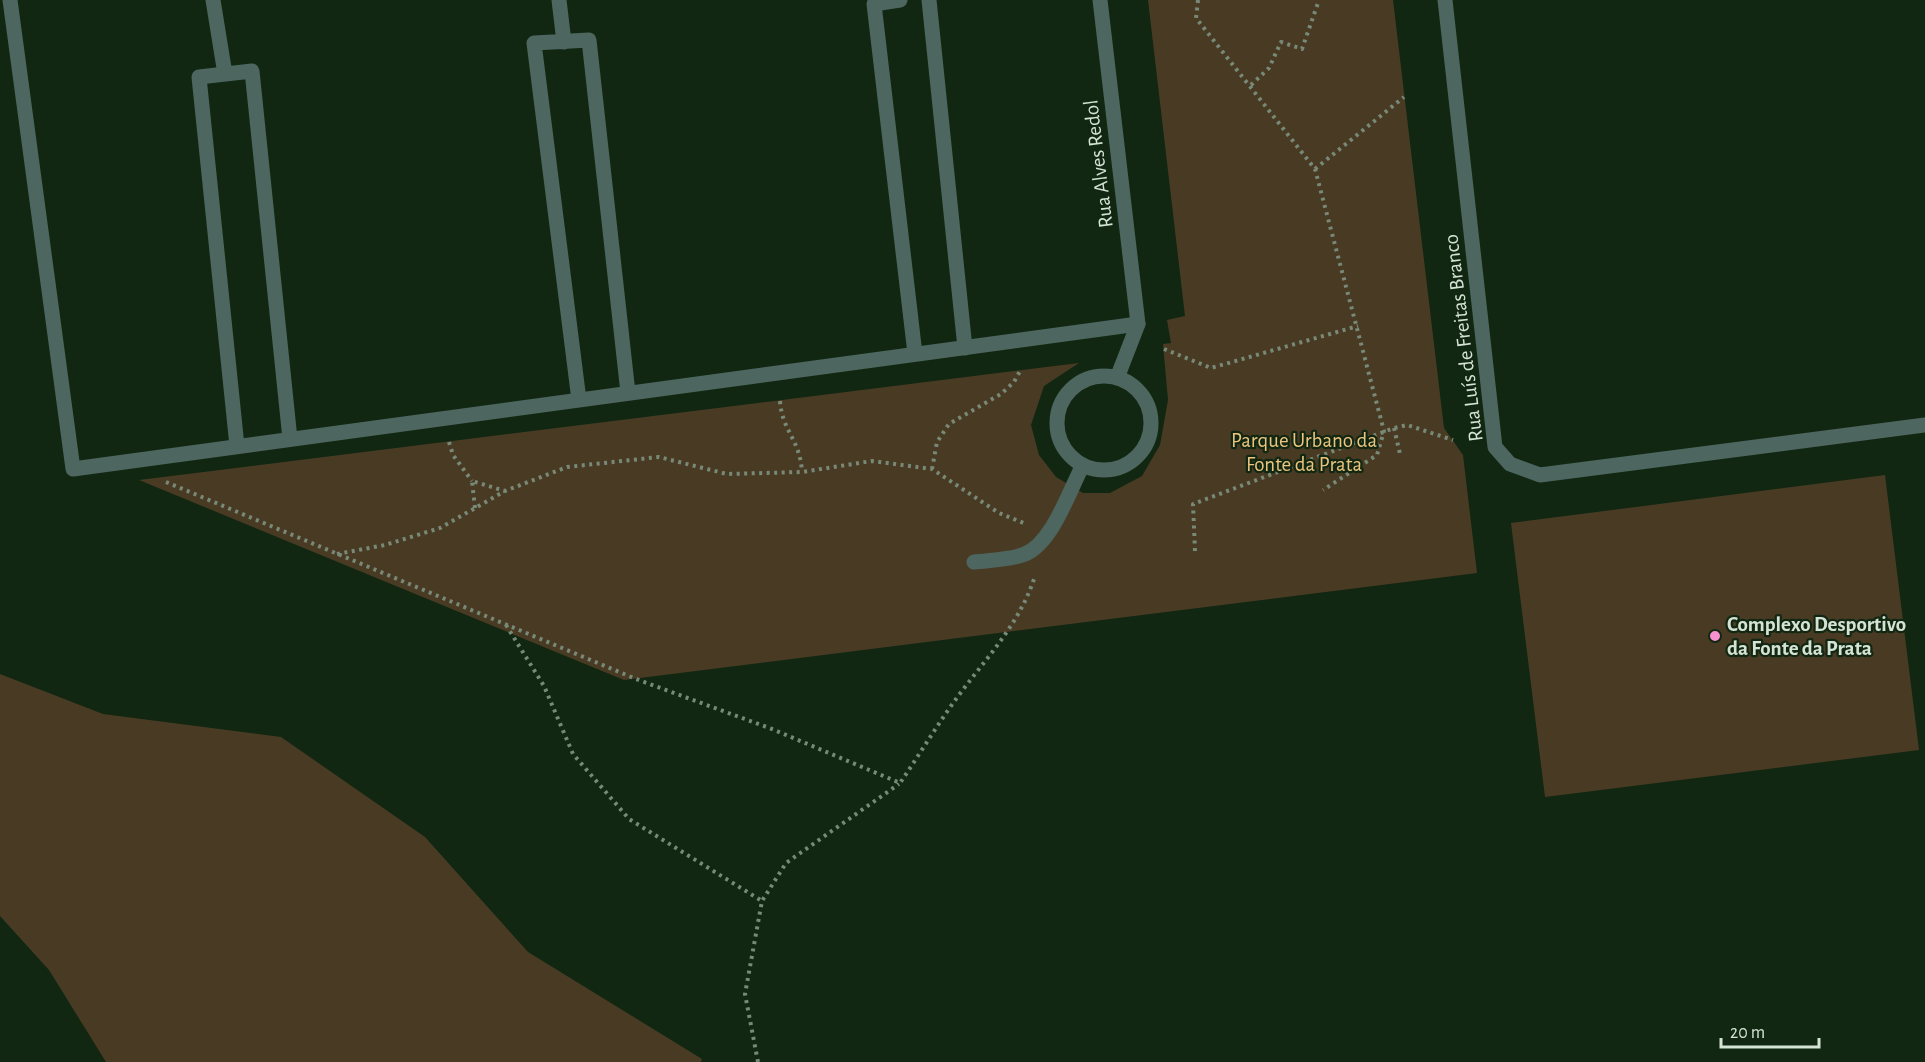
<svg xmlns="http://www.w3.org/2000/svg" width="1925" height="1062" viewBox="0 0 1925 1062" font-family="'Alegreya Sans',sans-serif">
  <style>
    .green { fill: #493b23 }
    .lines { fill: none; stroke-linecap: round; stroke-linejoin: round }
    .path { stroke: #788978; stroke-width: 4; stroke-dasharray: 3 4.5; stroke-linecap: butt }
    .service { stroke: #4d665f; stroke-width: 15 }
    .minor { stroke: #4d665f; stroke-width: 15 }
    .poi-dot { fill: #f790ce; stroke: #112712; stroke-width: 2 }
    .labels { text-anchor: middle; stroke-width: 4.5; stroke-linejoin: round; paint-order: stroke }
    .street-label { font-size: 21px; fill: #d5e3d5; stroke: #112712 }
    .park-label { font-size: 21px; fill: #ebc47e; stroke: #112712 }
    .poi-label { font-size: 21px; font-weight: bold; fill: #d5e3d5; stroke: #112712; text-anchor: start }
  </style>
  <rect width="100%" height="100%" fill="#112712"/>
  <!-- green -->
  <path class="green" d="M1148,0H1393L1444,428L1463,455L1477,573L624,680L139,480L1079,363L1044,386L1031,425L1039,455L1056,477L1083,493H1110L1142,476L1160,445L1168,400L1163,344L1171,343L1167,320L1185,316Z
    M1885,475L1919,750L1545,797L1511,523Z
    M0,674L103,714L281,737L425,837L528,952L702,1059L701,1062H106L49,970L0,916Z"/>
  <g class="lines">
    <!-- path -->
    <path class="path" d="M1198,0L1196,18L1315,169L1384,431L1377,455L1323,490
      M1251,85L1269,68L1281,42L1302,49L1319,0
      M1315,169L1404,97
      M1164,349L1211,368L1358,326
      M780,401C782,431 800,439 802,472
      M1394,428L1400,454
      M449,442L453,455L472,481
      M932,469L937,442L949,424L1001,394L1014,382L1020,371
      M166,482L636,679L772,729L900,783C917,758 933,732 951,706C981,663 1019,627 1035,576
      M475,508L472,481L505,491
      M1195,551L1193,504L1394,428L1407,425L1453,440
      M337,554L385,545L440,528L505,491L567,467L659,457L727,474L802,472L872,461L932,469L999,513L1026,524
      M506,625L544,686L573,754L629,819L762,901
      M758,1062L745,994L762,901L786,863L899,784"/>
    <!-- service -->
    <path class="service" d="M1057 423a47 47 0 1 1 94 0a47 47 0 1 1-94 0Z
      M1117,378L1138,324
      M974,562C990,560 1011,560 1025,554C1053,542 1069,491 1083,465"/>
    <!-- minor -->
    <path class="minor" d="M10,0L73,469L1138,324L1100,0
      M213,0L225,74
      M559,0L564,42
      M900,0L874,4L915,354
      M929,0L965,348
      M1445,0L1495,447L1510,464L1540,475L1925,425
      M579,400L534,43L589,40L628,393
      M237,446L199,77L252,71L290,439"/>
  </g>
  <!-- markers -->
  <circle class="poi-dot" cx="1715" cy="636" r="6"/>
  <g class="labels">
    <!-- street labels -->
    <g class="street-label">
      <text transform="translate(1098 164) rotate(-97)" y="7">Rua Alves Redol</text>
      <text transform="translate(1463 338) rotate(-97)" y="7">Rua Luís de Freitas Branco</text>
    </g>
    <!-- park labels -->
    <g class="park-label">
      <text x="1304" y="447">Parque Urbano da<tspan x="1304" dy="24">Fonte da Prata</tspan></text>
    </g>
    <!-- poi labels -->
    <g class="poi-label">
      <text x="1727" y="631">Complexo Desportivo<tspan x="1727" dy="24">da Fonte da Prata</tspan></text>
    </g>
  </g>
  <!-- scale -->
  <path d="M1721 1038v9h98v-9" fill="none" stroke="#d5e3d5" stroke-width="3"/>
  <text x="1730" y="1038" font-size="18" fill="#d5e3d5" stroke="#112712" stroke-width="4.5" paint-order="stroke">20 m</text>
</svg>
